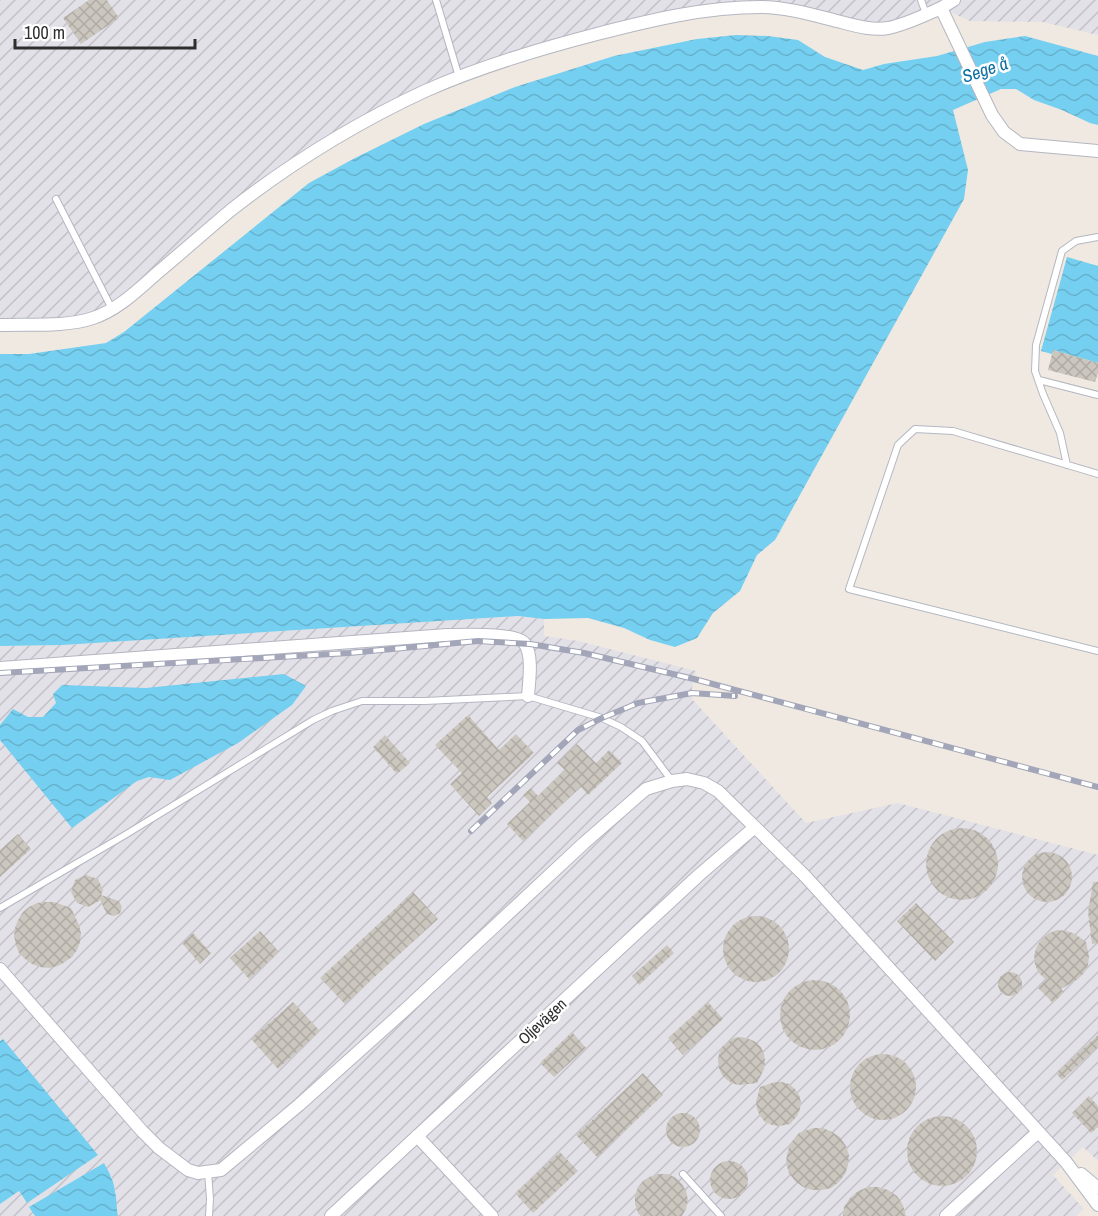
<svg xmlns="http://www.w3.org/2000/svg" width="1098" height="1216" viewBox="0 0 1098 1216" font-family="'Archivo Narrow',sans-serif">
  <style>
    .industrial { fill: url(#industrial-furrows) }
    .water { fill: url(#water-waves) }
    .building { fill: url(#building-cross-hatch) }
    .lines { fill: none; stroke-linecap: round; stroke-linejoin: round }
    .service-casing { stroke: #b4b7c1; stroke-width: 8 }
    .minor-casing { stroke: #b4b7c1; stroke-width: 14 }
    .service { stroke: #fff; stroke-width: 6 }
    .minor { stroke: #fff; stroke-width: 12 }
    .rail-casing { stroke: #a3a6b8; stroke-width: 6 }
    .rail { stroke: #fff; stroke-width: 4; stroke-dasharray: 11; stroke-linecap: butt }
    .labels { text-anchor: middle; stroke-width: 5; stroke-linejoin: round; paint-order: stroke }
    .street-label { font-size: 16px; fill: #2e2e2e; stroke: #fff }
    .water-label { font-size: 18px; font-style: italic; fill: #0d6fa3; stroke: #fff }
  </style>
  <defs>
    <pattern id="industrial-furrows" width="10" height="10" patternUnits="userSpaceOnUse" patternTransform="scale(1.5)"><rect width="10" height="10" fill="#e3e1e8"/><path d="M-1 1l2-2M0 10L10 0M9 11l2-2" fill="none" stroke="#c3c1c7"/></pattern>
    <pattern id="water-waves" width="16" height="10" patternUnits="userSpaceOnUse" patternTransform="scale(1.5)"><rect width="16" height="10" fill="#75cff0"/><path d="M0 5q4-4 8 0t8 0" fill="none" stroke="#66b2ce"/></pattern>
    <pattern id="building-cross-hatch" width="8" height="8" patternUnits="userSpaceOnUse" patternTransform="scale(1.5)"><rect width="8" height="8" fill="#cbc7bf"/><path d="M0 0l8 8M0 8l8-8" fill="none" stroke="#afaba4"/></pattern>
  </defs>
  <rect width="100%" height="100%" fill="#efe9e1"/>
  <!-- industrial -->
  <path class="industrial" d="M0,0H1098V35L1043,22L970,21L941,8L888,28L788,10H703L490,65L320,148L133,294L91,319L0,325Z
    M518,616L544,619V636L578,641L696,671L692,688V699L806,823L898,803L1098,855V1161L1083,1147L1053,1175L1084,1209L1076,1216H118L116,1208V1192L111,1175L30,1207L35,1216H0V1204L19,1191L26,1203L2,1039L0,1041V646L63,645Z"/>
  <!-- water -->
  <path class="water" d="M736,35L768,36L798,40L825,57L863,70L884,64L937,56L985,42L1025,36L1098,56V125L1090,123L1062,110L1034,100L1016,89H1001L953,110L968,170L964,199L775,540L757,555L740,591L713,613L697,638L675,647L650,640L624,628L588,618L544,619L518,616L63,645L0,646V354H29L106,343L124,332L309,183L355,158L424,124L515,87L614,56L697,39Z
    M1067,257L1098,266V363L1053,350L1052,354L1041,351Z
    M284,674L306,686L292,705L238,743L170,780L149,777L137,781L72,828L0,740V725L13,709L28,717H43L56,703L53,694L62,685L146,688Z
    M3,1039L98,1155L27,1203L19,1191L0,1204V1041Z
    M104,1163C109,1172 114,1181 115,1191C117,1199 116,1208 118,1216H35L29,1207Z"/>
  <!-- building -->
  <path class="building" d="M89,0H107L119,18L81,44L63,18Z
    M1053,350L1098,363V373L1095,382L1048,370Z
    M468,715L499,750L516,734L534,753L487,797L492,803L479,816L450,784L462,773L435,745Z
    M385,735L410,763L397,774L373,747Z
    M577,744L596,763L609,750L622,763L588,795L581,787L523,841L507,824L530,802L523,795L531,788L538,796L565,770L557,763Z
    M926 864a36 36 0 1 1 72 0a36 36 0 1 1-72 0Z
    M18,834L31,849L0,877V850Z
    M1022 877a25 25 0 1 1 50 0a25 25 0 1 1-50 0Z
    M86,875L98,879L103,890L101,895L119,901L122,907L120,913L114,916L107,914L100,900L99,901L88,907L77,903L71,892L75,880Z
    M1093,882H1098V943L1092,944L1088,912Z
    M413,892L438,919L345,1004L320,978Z
    M46,902H54L71,908L79,925L81,933L80,942L77,950L72,957L65,962L58,966L49,968L40,967L32,964L25,959L19,953L16,945L14,936L15,928L18,920L23,912L29,907L37,903Z
    M916,903L954,942L935,961L897,921Z
    M723 949a33 33 0 1 1 66 0a33 33 0 1 1-66 0Z
    M1057,930L1067,931L1075,934L1086,942L1089,956L1088,965L1084,973L1078,979L1061,989L1064,992L1053,1003L1038,988L1046,980L1038,972L1035,964L1034,955L1037,946L1042,939L1049,933Z
    M260,931L279,952L249,979L230,958Z
    M193,933L211,953L200,964L182,943Z
    M667,945L674,953L639,985L632,976Z
    M998 984a12 12 0 1 1 24 0a12 12 0 1 1-24 0Z
    M780 1015a35 35 0 1 1 70 0a35 35 0 1 1-70 0Z
    M293,1002L320,1031L278,1069L251,1039Z
    M708,1002L723,1019L683,1055L668,1038Z
    M572,1032L586,1048L554,1077L540,1063Z
    M1098,1035V1047L1062,1080L1056,1073Z
    M742,1037L749,1039L756,1042L761,1047L764,1054L765,1061L764,1069L757,1083L741,1085L734,1084L727,1080L722,1075L719,1068L718,1061L719,1054L722,1047L728,1042L734,1038Z
    M850 1087a33 33 0 1 1 66 0a33 33 0 1 1-66 0Z
    M643,1073L663,1095L597,1157L576,1135Z
    M775,1082H782L789,1084L795,1089L799,1095L801,1102L800,1109L797,1116L790,1124L779,1126L772,1125L765,1122L760,1116L757,1109L756,1102L760,1087Z
    M1089,1096L1098,1106V1127L1091,1133L1072,1113Z
    M666 1130a17 17 0 1 1 34 0a17 17 0 1 1-34 0Z
    M907 1151a35 35 0 1 1 70 0a35 35 0 1 1-70 0Z
    M813,1128H823L832,1132L840,1137L846,1146L849,1155L848,1165L845,1174L839,1182L831,1188L822,1190H812L803,1187L795,1181L789,1173L786,1163L787,1154L790,1144L799,1133Z
    M560,1152L578,1171L533,1213L515,1193Z
    M710 1180a19 19 0 1 1 38 0a19 19 0 1 1-38 0Z
    M659,1174H668L676,1178L682,1184L686,1191L688,1200L686,1209L682,1216H641L638,1213L635,1204V1196L638,1187L643,1181L651,1176Z
    M868,1187H878L888,1190L897,1196L903,1205L906,1216H843L844,1207L850,1198L858,1191Z"/>
  <g class="lines">
    <!-- service casing -->
    <g class="service-casing">
      <path id="service" d="M436,0L459,77
        M921,0L926,14
        M56,199L112,309
        M1039,380L1098,395
        M1067,465L1060,433L1043,394L1035,371L1036,345L1062,251L1076,241L1098,237
        M1098,474L953,431L915,429L898,445L849,589L1098,651
        M0,908L125,835L313,720L332,711L362,701H425L528,696L602,718L621,727L642,741L672,781
        M208,1172L210,1199L209,1216
        M683,1174L721,1216"/>
    </g>
    <!-- minor casing -->
    <g class="minor-casing">
      <path id="minor" d="M954,0L941,8L992,115L1004,132L1020,144L1098,151
        M0,325C28,324 67,327 93,318C117,310 137,291 156,274C181,253 206,231 231,210C291,163 356,123 425,91C481,66 539,49 597,34C651,20 705,7 761,7C786,7 813,15 837,21C853,25 871,31 888,28C905,25 925,15 941,8
        M0,668L447,635C461,635 518,632 525,644C533,656 529,682 528,696
        M0,969L142,1131L159,1148L188,1170L198,1173L221,1170L299,1105L406,1009L584,843L646,789L672,781L687,779L704,783L718,791L805,876L1066,1162L1098,1205
        M417,1136L492,1216
        M1081,1174L1098,1188
        M331,1216L699,875L755,827
        M946,1216L1038,1132"/>
    </g>
    <!-- service -->
    <use href="#service" class="service"/>
    <!-- minor -->
    <use href="#minor" class="minor"/>
    <!-- rail casing -->
    <g class="rail-casing">
      <path id="rail" d="M0,673L349,653L478,641L530,644L584,653L694,679L1098,787
        M471,831L578,730L602,718L638,703L692,693L735,696"/>
    </g>
    <!-- rail -->
    <use href="#rail" class="rail"/>
  </g>
  <g class="labels">
    <!-- street labels -->
    <g class="street-label">
      <text transform="translate(542 1021) rotate(-43)" y="6">Oljevägen</text>
    </g>
    <!-- water labels -->
    <g class="water-label">
      <text transform="translate(985 70) rotate(-18)" y="6">Sege å</text>
    </g>
  </g>
  <!-- scale -->
  <path d="M15 39v9h180v-9" fill="none" stroke="#2e2e2e" stroke-width="3"/>
  <text x="24" y="39" font-size="18" fill="#2e2e2e" stroke="#ffffff" stroke-width="4.5" paint-order="stroke">100 m</text>
</svg>
